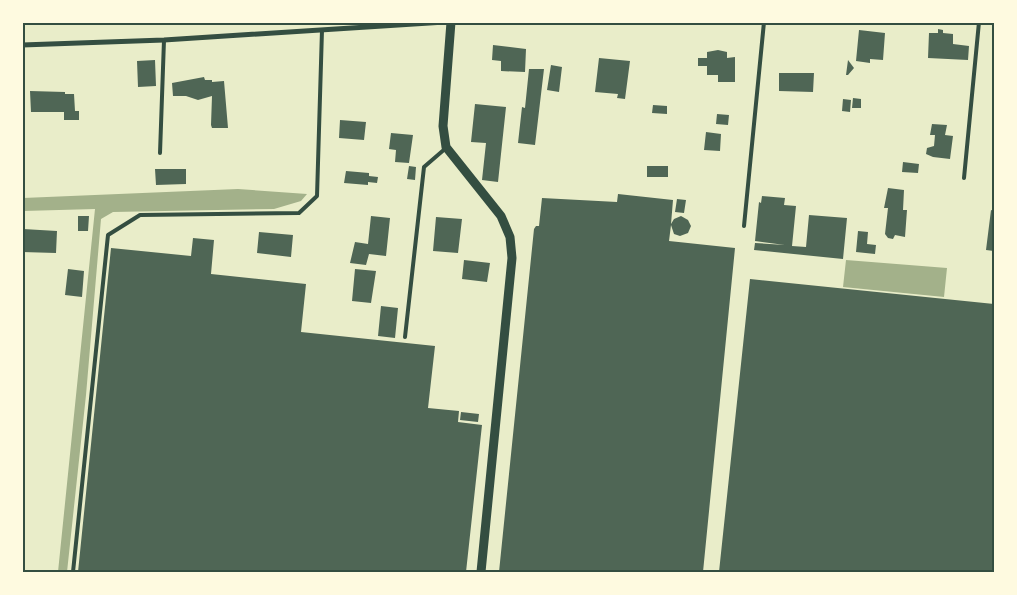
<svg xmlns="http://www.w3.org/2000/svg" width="1017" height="595" viewBox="0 0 1017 595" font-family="Quicksand,sans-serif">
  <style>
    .water { fill: #a3b18a }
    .building { fill: #4f6655 }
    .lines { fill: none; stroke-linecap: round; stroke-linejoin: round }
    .service { stroke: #344e41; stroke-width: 4 }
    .minor { stroke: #344e41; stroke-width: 5 }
    .tertiary { stroke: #344e41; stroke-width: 9 }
    .neatline { fill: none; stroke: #344e41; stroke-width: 2 }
  </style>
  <rect width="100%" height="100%" fill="#e9edc9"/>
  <!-- water -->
  <path class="water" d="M238,189L307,194L301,201L274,209L113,212L101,219L86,395L67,572H58L95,209L23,211V198Z
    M846,260L947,268L944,297L843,287Z"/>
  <!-- building -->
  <path class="building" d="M938,29L943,30V33L953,34V44L969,46L968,60L928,58L929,33H938Z
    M859,30L885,33L883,60L870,59V63L856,61Z
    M493,45L526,49L525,72L501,71V61L492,60Z
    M718,50L727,52V58L735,57V82H718V75H707V66H698V58H707V52Z
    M599,58L630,61L625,99L617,98L618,94L595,92Z
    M155,60L156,86L138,87L137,61Z
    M848,60L854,68L848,75H846Z
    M551,65L562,67L559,92L547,90Z
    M529,69H544L535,145L518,143L522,107L525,108Z
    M779,73H814L813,92L779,91Z
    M204,77L205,80H212V82L224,81L228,128H212L211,125L212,96L198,100L186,96H173L172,83Z
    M30,91L65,92V94H74L75,111H79V120H64V112H31Z
    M853,98L861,99V108H852Z
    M843,99L851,100L850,112L842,111Z
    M475,104L506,107L498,182L482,180L486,143L471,142Z
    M653,105L667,106V114L652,113Z
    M717,114L729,115L728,125L716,124Z
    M340,120L366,122L364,140L339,138Z
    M932,124L947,125L945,135L953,136L950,159L933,157L926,154L927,148L934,146L935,135H930Z
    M706,132L721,134L720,151L704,150Z
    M391,133L413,135L409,163L395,162L396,150L389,149Z
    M903,162L919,164L918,173L902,172Z
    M409,166L416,167L415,180L407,179Z
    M647,166H668V177H647Z
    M155,169H186V184L156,185Z
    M346,171L369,173V176L378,177L377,183L368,182V185L344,183Z
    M888,188L904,190L903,210H907L905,237L895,235L893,239L888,238L885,234L888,208H884Z
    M618,194L673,200L671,224L674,219L681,216L688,220L691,226L688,233L680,236L674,234L671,225L669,241L735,248L703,572H499L534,229L536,226H539L542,198L617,202Z
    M762,196L785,198L784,205L796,206L792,246L806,247L809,215L847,218L843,259L754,250L755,243L785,245L755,241L759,202L761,203Z
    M677,199L686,200L684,213L675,212Z
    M991,210L994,211V251L986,250Z
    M78,216H89L88,231H78Z
    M371,216L390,218L386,256L369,254L366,265L350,263L355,242L368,244Z
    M436,217L462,219L458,253L433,251Z
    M23,229L57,231L56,253L22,252Z
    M858,231L868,232L867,244L876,245L875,254L856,252Z
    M259,232L293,235L291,257L257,253Z
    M193,238L214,240L211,274L306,284L301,332L435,346L428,408L459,411L458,422L482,425L466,572H78L111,248L191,256Z
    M464,260L490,263L487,282L462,279Z
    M68,269L84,271L82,297L65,295Z
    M355,269L376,271L371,303L352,301Z
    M750,279L994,304V572H719Z
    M381,306L398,308L395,338L378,336Z
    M461,412L479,414L478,422L460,420Z"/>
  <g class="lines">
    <!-- service -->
    <path class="service" d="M160,153L164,40
      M964,178L979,22
      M744,226L764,22
      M405,337L424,167L446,148
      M73,572L108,235L140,215L299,213L317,196L322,30"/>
    <!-- minor -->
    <path class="minor" d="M22,45L164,40L445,22"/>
    <!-- tertiary -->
    <path class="tertiary" d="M451,22L443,126L446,147L501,216L510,237L512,258L481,572"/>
  </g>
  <!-- border -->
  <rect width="1017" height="595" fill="none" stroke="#fefae0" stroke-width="48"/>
  <rect x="24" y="24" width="969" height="547" class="neatline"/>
</svg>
